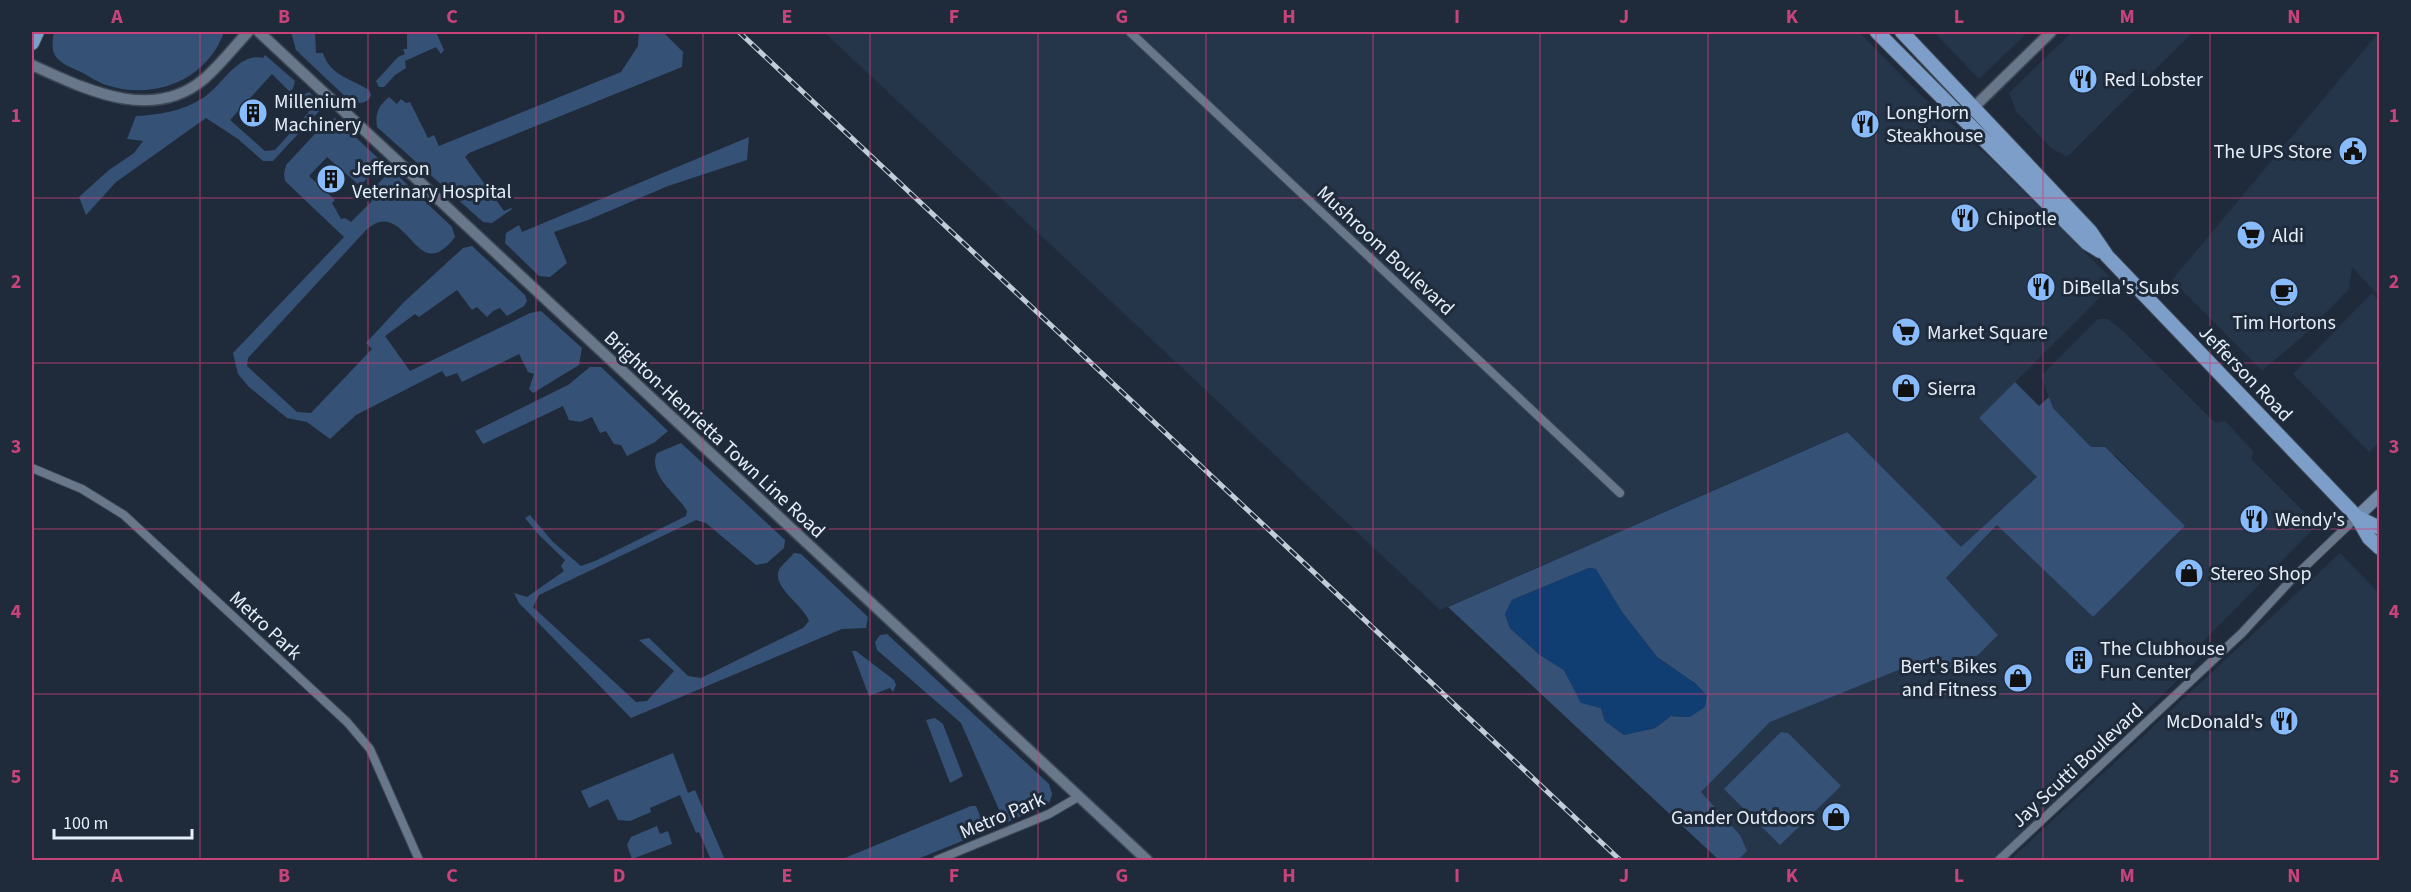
<svg xmlns="http://www.w3.org/2000/svg" width="2411" height="892" viewBox="0 0 2411 892" font-family="'Source Sans 3',sans-serif">
  <style>
    .built { fill: #25364b }
    .green { fill: #355276; fill-rule: evenodd }
    .water { fill: #113e72 }
    .lines { fill: none; stroke-linecap: round; stroke-linejoin: round }
    .minor-casing { stroke: #3d4856; stroke-width: 10 }
    .tertiary-casing { stroke: #3d4856; stroke-width: 13 }
    .secondary-casing { stroke: #3d4856; stroke-width: 14 }
    .primary-casing { stroke: #3d4856; stroke-width: 16 }
    .minor { stroke: #69778a; stroke-width: 8 }
    .tertiary { stroke: #69778a; stroke-width: 10 }
    .secondary { stroke: #738aa9; stroke-width: 12 }
    .primary { stroke: #7d9ec8; stroke-width: 14 }
    .rail-casing { stroke: #c3cdd8; stroke-width: 5 }
    .rail { stroke: #1f2b3b; stroke-width: 3; stroke-dasharray: 9; stroke-linecap: butt }
    .grid { fill: none; stroke: #c9437b; stroke-width: 1.5; stroke-opacity: 0.55 }
    .labels { text-anchor: middle; stroke-width: 6; stroke-linejoin: round; paint-order: stroke }
    .poi-label { font-size: 20px; fill: #e6eff9; stroke: #1f2b3b; text-anchor: start }
    .street-label { font-size: 20px; fill: #e6eff9; stroke: #1f2b3b }
    .neatline { fill: none; stroke: #c9437b; stroke-width: 2 }
    .grid-label { font-size: 20px; text-anchor: middle; font-weight: bold; fill: #c9437b }
  </style>
  <rect width="100%" height="100%" fill="#1f2b3b"/>
  <!-- built -->
  <path class="built" d="M824,32H1859L1933,107L1991,159L2115,282L1979,418L2038,477L1961,548L1846,432L1440,610Z
    M1934,32H2028L1979,79Z
    M2072,32H2193L2067,157L2051,148L2016,111L2009,93Z
    M2379,32V296L2352,267L2349,289L2303,336L2262,371L2172,280Z
    M2372,293L2380,302V442L2369,452L2293,374Z
    M2098,319H2108L2125,333L2215,423L2225,421L2253,451L2252,460L2317,525L2198,647L2204,654L1994,860H1738L1747,851L1701,792L1770,722L1928,658L1943,671L1978,654L1998,635L1946,578L1998,525L2093,617L2185,527L2117,457L2091,447L2053,408L2041,376Z
    M2340,553L2379,593V860H2010Z"/>
  <!-- green -->
  <path class="green" d="M54,32H224C207,80 154,101 106,85C97,82 89,76 81,72C71,67 56,63 53,50C52,45 53,36 54,32Z
    M291,32H315L316,53H323C330,76 352,79 369,90L371,95C368,104 360,103 352,103L296,50Z
    M407,32H436L444,50L441,54L436,47L405,61L406,68L395,75L384,87H379L376,81L398,57L405,54L403,49H407Z
    M639,32H663L683,52L682,67L469,153L465,157L504,211L511,208L512,209L492,223L483,222L377,127C375,114 378,106 389,97L397,104L401,99L406,103L410,102L428,138L434,135L439,146L621,72L638,46Z
    M265,55L295,81L293,89L289,91L272,74L230,120L265,151L275,150L309,112L300,102L303,95L309,92L321,104L322,108L273,161H263L238,139L206,118L116,182L86,215L79,197L109,170L134,153L143,141L127,139L136,116C160,115 182,111 203,98C222,86 238,52 263,58Z
    M335,118L380,160L378,166L360,186L327,157L309,176L335,200L332,203L341,219L345,218L351,222L372,201L368,195L388,173L394,172L452,227L455,237C419,284 411,215 379,222C375,223 370,227 367,229L248,358L247,366L297,412L311,413L372,349L366,343L404,302L463,248L472,246L525,295L527,301L524,306L507,316L500,308L493,311L487,317L477,307L472,310L457,290L419,317L415,314L385,336L410,371L530,313L541,311L582,348L579,365L533,393L529,389L534,374L528,372L519,354L462,382L457,373L446,377L442,371L356,415L330,439L307,422L287,418L249,387L238,374L233,353L344,237L285,181L284,174L286,165L327,121Z
    M749,137L747,160L668,186L588,220L554,232L567,263L550,277L539,276L505,243L506,233L519,225L522,232Z
    M590,367H601L668,431L655,442L627,456L621,445L614,444L606,431L600,433L592,417L580,422L569,420L563,406L483,444L475,431L568,385Z
    M2015,382L2039,406L2049,397L2053,408L2091,447H2105L2185,526L2093,617L1997,525L1946,578L1998,635L1978,655L1943,671L1928,658L1770,722L1701,792L1740,835L1747,851L1738,860H1719L1448,607L1847,432L1961,547L2037,477L1979,418ZM1589,568L1595,569L1622,612L1657,657L1696,684L1690,717L1671,716L1655,728L1624,735L1605,721L1601,708L1581,702L1564,670L1540,655L1510,628L1505,614L1512,600Z
    M681,443L785,540L784,548L767,563L756,565L706,523L696,520L539,595L533,607L636,702L647,701L674,671L639,640L649,638L688,676L701,678L803,628L809,621C804,605 769,586 780,568C784,563 790,558 794,553L801,554L868,617L866,628L842,629L631,718L519,603L514,593L527,597L564,571L561,566L565,560L538,534L525,518L530,515L553,542L581,566L595,561L686,516L687,511L683,505C672,491 648,472 657,453Z
    M887,634L1049,784L1052,794L1049,804L1008,822L1004,821L961,723L877,650L875,642L880,635Z
    M852,651H856L894,680L896,685L893,692L890,688L869,696Z
    M935,718L943,724L963,776L950,783L926,720Z
    M1781,732L1788,733L1841,786L1780,845L1724,789Z
    M673,753L688,793L695,790L725,860H711L699,832L696,833L680,795L650,808L651,812L630,821L618,820L608,799L589,808L581,791Z
    M971,806H976L984,826L982,833L915,860H840Z
    M657,826L660,834L668,831L672,844L632,859L627,845L631,837Z"/>
  <!-- water -->
  <path class="water" d="M1589,568L1596,569L1622,612L1657,657L1696,684L1707,695L1705,707L1690,717L1671,716L1655,728L1624,735L1605,721L1601,708L1581,703L1564,670L1540,655L1510,628L1505,614L1512,600Z"/>
  <g class="lines">
    <!-- minor casing -->
    <g class="minor-casing">
      <path id="minor" d="M1130,32L1620,493
        M32,468L82,489L124,515L347,722L370,749L419,860
        M937,860L1049,814L1078,797
        M1999,860L2242,633L2292,579L2357,517"/>
    </g>
    <!-- tertiary casing -->
    <g class="tertiary-casing">
      <path id="tertiary" d="M259,32L1147,860
        M32,65C85,89 152,123 204,79C220,65 234,47 248,32
        M1969,112L2051,32"/>
    </g>
    <!-- secondary casing -->
    <g class="secondary-casing">
      <path id="secondary" d="M2357,517L2380,495"/>
    </g>
    <!-- primary casing -->
    <g class="primary-casing">
      <path id="primary" d="M1877,32L2087,243L2100,251
        M1902,32L2090,231L2107,256L2357,517L2369,538L2380,548
        M32,43L37,32
        M2357,517L2380,528"/>
    </g>
    <!-- minor -->
    <use href="#minor" class="minor"/>
    <!-- tertiary -->
    <use href="#tertiary" class="tertiary"/>
    <!-- secondary -->
    <use href="#secondary" class="secondary"/>
    <!-- primary -->
    <use href="#primary" class="primary"/>
    <!-- rail casing -->
    <g class="rail-casing">
      <path id="rail" d="M739,32L1620,860"/>
    </g>
    <!-- rail -->
    <use href="#rail" class="rail"/>
  </g>
  <!-- grid -->
  <path class="grid" d="M200,32V860M368,32V860M536,32V860M703,32V860M870,32V860M1038,32V860M1206,32V860M1373,32V860M1540,32V860M1708,32V860M1876,32V860M2043,32V860M2210,32V860M32,198H2380M32,363H2380M32,529H2380M32,694H2380"/>
  <!-- icons -->
  <defs>
    <g id="restaurant-disc" transform="scale(1.5)"><circle r="9.5" fill="#87bbfb" stroke="#1f2b3b"/><path d="M-5-6h1v4h1v-4h1v4h1v-4h1v5L-1.5 .5V6h-2V.5L-5-1ZM5-6V6H3V1.5H1.5Q1.5-4 5-6Z" fill="#111"/></g>
    <g id="building-disc" transform="scale(1.5)"><circle r="9.5" fill="#87bbfb" stroke="#1f2b3b"/><path d="M-4-6H4V6H1V3H-1V6H-4ZM-2.5-4.3h1.7v1.8h-1.7ZM.8-4.3h1.7v1.8H.8ZM-2.5-1h1.7V.8h-1.7ZM.8-1h1.7V.8H.8Z" fill="#111"/></g>
    <g id="civic-disc" transform="scale(1.5)"><circle r="9.5" fill="#87bbfb" stroke="#1f2b3b"/><path d="M-.6-6.5H3V-4.5H.6V-3L4-1V1h2V6H-6V1h2V-1L-.6-3ZM-1.2 2.5V6h2.4V2.5Z" fill="#111"/></g>
    <g id="supermarket-disc" transform="scale(1.5)"><circle r="9.5" fill="#87bbfb" stroke="#1f2b3b"/><path d="M-6-5.5h2.5l.6 2H6L4.5 2H-2.5L-4.4-4H-6ZM-1.5 3.2a1.3 1.3 0 1 0 .1 0ZM3 3.2a1.3 1.3 0 1 0 .1 0Z" fill="#111"/></g>
    <g id="cafe-disc" transform="scale(1.5)"><circle r="9.5" fill="#87bbfb" stroke="#1f2b3b"/><path d="M-5.5-4.5H6V0H3Q3 3.5 0 3.5H-2.5Q-5.5 3.5-5.5 0ZM3-3.2v2h1.7v-2ZM-6 4.5H4V6H-6Z" fill="#111"/></g>
    <g id="shop-disc" transform="scale(1.5)"><circle r="9.5" fill="#87bbfb" stroke="#1f2b3b"/><path d="M-5-2.5h2.3a2.7 3.5 0 0 1 5.4 0H5L5.5 6h-11ZM-1.5-2.5h3a1.5 2.3 0 0 0-3 0Z" fill="#111"/></g>
  </defs>
  <g fill-rule="evenodd">
    <use href="#restaurant-disc" x="2083" y="79"/>
    <use href="#building-disc" x="253" y="113"/>
    <use href="#restaurant-disc" x="1865" y="124"/>
    <use href="#civic-disc" x="2353" y="151"/>
    <use href="#building-disc" x="331" y="179"/>
    <use href="#restaurant-disc" x="1965" y="218"/>
    <use href="#supermarket-disc" x="2251" y="235"/>
    <use href="#restaurant-disc" x="2041" y="287"/>
    <use href="#cafe-disc" x="2284" y="292"/>
    <use href="#supermarket-disc" x="1906" y="332"/>
    <use href="#shop-disc" x="1906" y="388"/>
    <use href="#restaurant-disc" x="2254" y="519"/>
    <use href="#shop-disc" x="2189" y="573"/>
    <use href="#building-disc" x="2079" y="660"/>
    <use href="#shop-disc" x="2018" y="678"/>
    <use href="#restaurant-disc" x="2284" y="721"/>
    <use href="#shop-disc" x="1836" y="817"/>
  </g>
  <g class="labels">
    <!-- poi labels -->
    <g class="poi-label">
      <text x="2104" y="86">Red Lobster</text>
      <text x="274" y="108">Millenium<tspan x="274" dy="23">Machinery</tspan></text>
      <text x="1886" y="119">LongHorn<tspan x="1886" dy="23">Steakhouse</tspan></text>
      <text x="2332" y="158" text-anchor="end">The UPS Store</text>
      <text x="352" y="175">Jefferson<tspan x="352" dy="23">Veterinary Hospital</tspan></text>
      <text x="1986" y="225">Chipotle</text>
      <text x="2272" y="242">Aldi</text>
      <text x="2062" y="294">DiBella's Subs</text>
      <text x="2284" y="329" text-anchor="middle">Tim Hortons</text>
      <text x="1927" y="339">Market Square</text>
      <text x="1927" y="395">Sierra</text>
      <text x="2275" y="526">Wendy's</text>
      <text x="2210" y="580">Stereo Shop</text>
      <text x="2100" y="655">The Clubhouse<tspan x="2100" dy="23">Fun Center</tspan></text>
      <text x="1997" y="673" text-anchor="end">Bert's Bikes<tspan x="1997" dy="23">and Fitness</tspan></text>
      <text x="2263" y="728" text-anchor="end">McDonald's</text>
      <text x="1815" y="824" text-anchor="end">Gander Outdoors</text>
    </g>
    <!-- street labels -->
    <g class="street-label">
      <text transform="translate(1386 250) rotate(43)" y="7">Mushroom Boulevard</text>
      <text transform="translate(2246 373) rotate(46)" y="7">Jefferson Road</text>
      <text transform="translate(715 434) rotate(43)" y="7">Brighton-Henrietta Town Line Road</text>
      <text transform="translate(266 625) rotate(43)" y="7">Metro Park</text>
      <text transform="translate(2077 765) rotate(-43)" y="7">Jay Scutti Boulevard</text>
      <text transform="translate(1002 815) rotate(-23)" y="7">Metro Park</text>
    </g>
  </g>
  <!-- border -->
  <rect width="2411" height="892" fill="none" stroke="#1f2b3b" stroke-width="66"/>
  <!-- scale -->
  <path d="M54 829v9h138v-9" fill="none" stroke="#e6eff9" stroke-width="3"/>
  <text x="63" y="829" font-size="18" fill="#e6eff9" stroke="#1f2b3b" stroke-width="4.5" paint-order="stroke">100 m</text>
  <rect x="33" y="33" width="2345" height="826" class="neatline"/>
  <g class="grid-label">
    <text x="117" y="23">A</text>
    <text x="284" y="23">B</text>
    <text x="452" y="23">C</text>
    <text x="619" y="23">D</text>
    <text x="787" y="23">E</text>
    <text x="954" y="23">F</text>
    <text x="1122" y="23">G</text>
    <text x="1289" y="23">H</text>
    <text x="1457" y="23">I</text>
    <text x="1624" y="23">J</text>
    <text x="1792" y="23">K</text>
    <text x="1959" y="23">L</text>
    <text x="2127" y="23">M</text>
    <text x="2294" y="23">N</text>
    <text x="16" y="122">1</text>
    <text x="2394" y="122">1</text>
    <text x="16" y="288">2</text>
    <text x="2394" y="288">2</text>
    <text x="16" y="453">3</text>
    <text x="2394" y="453">3</text>
    <text x="16" y="618">4</text>
    <text x="2394" y="618">4</text>
    <text x="16" y="783">5</text>
    <text x="2394" y="783">5</text>
    <text x="117" y="882">A</text>
    <text x="284" y="882">B</text>
    <text x="452" y="882">C</text>
    <text x="619" y="882">D</text>
    <text x="787" y="882">E</text>
    <text x="954" y="882">F</text>
    <text x="1122" y="882">G</text>
    <text x="1289" y="882">H</text>
    <text x="1457" y="882">I</text>
    <text x="1624" y="882">J</text>
    <text x="1792" y="882">K</text>
    <text x="1959" y="882">L</text>
    <text x="2127" y="882">M</text>
    <text x="2294" y="882">N</text>
  </g>
</svg>
